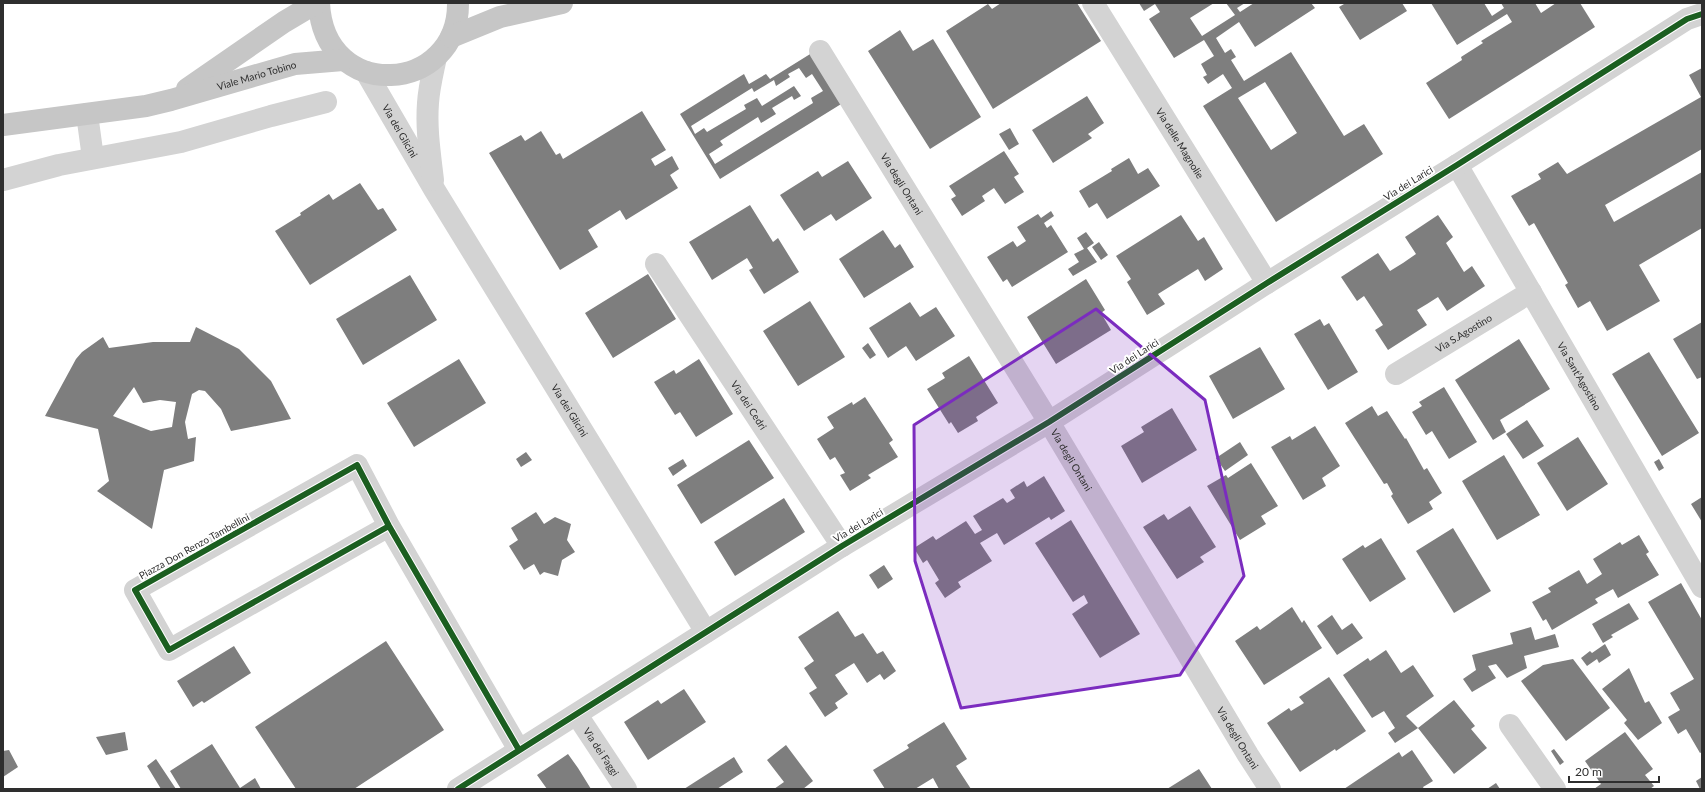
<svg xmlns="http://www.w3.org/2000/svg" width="1705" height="792" viewBox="0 0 1705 792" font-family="Lato,sans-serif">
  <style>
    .building { fill: #7e7e7e; fill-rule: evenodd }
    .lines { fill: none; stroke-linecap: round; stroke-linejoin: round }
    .minor { stroke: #d3d3d3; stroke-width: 22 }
    .major { stroke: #c6c6c6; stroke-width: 22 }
    .cycleway-casing { stroke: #fff; stroke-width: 8 }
    .cycleway { stroke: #1b5e20; stroke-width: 6 }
    .marked { fill: #7b2cbf; fill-opacity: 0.2; stroke: #7b2cbf; stroke-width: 3; stroke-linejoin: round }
    .labels { text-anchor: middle; stroke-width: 4; stroke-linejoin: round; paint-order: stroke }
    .street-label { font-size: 10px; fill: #2e2e2e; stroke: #fff }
  </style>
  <rect width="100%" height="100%" fill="#fff"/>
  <!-- building -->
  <path class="building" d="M1001,3H1077L1101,41L993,109L946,31L988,4L992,9Z
    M1139,3H1214L1190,18L1202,36L1235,15L1226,3H1245L1237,8L1240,12L1254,3H1311L1315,8L1255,47L1239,22L1216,38L1225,53L1231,49L1236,57L1231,60L1244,81L1291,52L1344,136L1364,124L1383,154L1276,222L1203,106L1232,88L1223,74L1208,84L1203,77L1207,75L1201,64L1214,56L1204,40L1174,58L1149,19L1160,12L1155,4L1144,11ZM1265,82L1297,133L1271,150L1238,98Z
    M1343,3H1402L1407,11L1360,40L1339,7L1344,4Z
    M1431,3H1484L1492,16L1504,8L1501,3H1535L1541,13L1556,3H1580L1595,27L1449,119L1426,83L1462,60L1461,57L1483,43L1481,41L1512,22L1507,14L1457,45Z
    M900,30L913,51L933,39L981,117L930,149L868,51Z
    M815,51L846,101L720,179L680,114L744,74L749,84L766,74L770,79ZM799,68L806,78L812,74L823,91L811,98L813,103L715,164L709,154L723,145L720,141L758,117L761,123L776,114L772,108L792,96L794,100L801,96L794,86L762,106L757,98L744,105L746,109L707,132L704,128L695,134L691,126L752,88L754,92L774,80L776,86L790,77L788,74Z
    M1702,68V149L1605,205L1614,222L1702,172V228L1639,265L1660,301L1607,331L1590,301L1578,308L1565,285L1568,283L1534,223L1529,226L1511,196L1541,179L1538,174L1558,162L1567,174L1701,97L1689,75Z
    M1087,96L1104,123L1088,134L1092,138L1053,163L1032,130Z
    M642,111L666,150L651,159L655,166L672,156L679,169L670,175L678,188L626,220L620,210L588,230L598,247L560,270L489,153L521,135L525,141L541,131L556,155L560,153L563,159Z
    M1010,128L1019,144L1009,150L999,134Z
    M1004,151L1019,174L1014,177L1024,192L1005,204L994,188L982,196L985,201L962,216L951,199L956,196L949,186Z
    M1129,158L1138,174L1148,168L1160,186L1107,219L1097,203L1089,208L1079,191L1112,171L1111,169Z
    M848,161L872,198L836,221L831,214L804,231L780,195L818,171L822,177Z
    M360,183L378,210L383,208L397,230L310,285L275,231L301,215L300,213L329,194L333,200Z
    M750,205L773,242L778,238L799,272L764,294L749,270L753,268L747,258L712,280L689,242Z
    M1051,211L1054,216L1044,223L1047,228L1051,225L1068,252L1012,287L1007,279L1003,282L987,257L1013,241L1017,247L1026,241L1017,227L1038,214L1041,218Z
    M1181,215L1198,241L1204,237L1223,269L1205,281L1198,269L1158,294L1165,304L1147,315L1127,282L1131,279L1116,256Z
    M1438,215L1453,237L1446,243L1464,272L1472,266L1485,286L1447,311L1438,297L1427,304L1417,310L1427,325L1388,350L1375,330L1383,325L1364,296L1357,301L1341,277L1378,253L1390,271L1403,263L1416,254L1405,237Z
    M883,230L895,248L900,244L914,267L864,298L839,259Z
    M1086,232L1094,243L1087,248L1097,262L1073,276L1068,269L1079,262L1074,254L1084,249L1077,238Z
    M1099,242L1108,255L1101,260L1092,247Z
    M648,274L676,319L613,358L585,313Z
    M410,275L437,320L363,365L336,319Z
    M1086,279L1105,310L1101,313L1111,330L1056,364L1027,317Z
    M810,301L845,357L798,386L763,331Z
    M910,302L920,317L936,307L955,336L916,361L906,346L888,358L869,328Z
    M1320,319L1324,326L1329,323L1358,372L1328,390L1294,334Z
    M1702,322V377L1697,379L1673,339Z
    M196,327L239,349L271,381L291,419L231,431L221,409L205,391L199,390L192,394L185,422L188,439L196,437L194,461L164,470L152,529L97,491L109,481L98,429L45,416L76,359L82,352L103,337L109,348L153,342H190ZM134,387L143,403L160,400L176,402L172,427L151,431L113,416Z
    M1519,339L1550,389L1500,420L1506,432L1493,440L1455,380Z
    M868,343L876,355L870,359L862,348Z
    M1260,347L1285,389L1233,419L1209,376Z
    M1649,352L1699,433L1662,456L1612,374Z
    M969,356L998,403L976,417L978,421L958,433L951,422L949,424L927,389L945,378L942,373Z
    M459,359L486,403L414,447L387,403Z
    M699,359L733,414L696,437L680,412L675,415L654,382L674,370L676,374Z
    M1444,387L1477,442L1449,459L1432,431L1426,435L1412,412L1422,406L1419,402Z
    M865,397L893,440L889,443L898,457L868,475L871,478L850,491L840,475L845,473L835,457L830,460L817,439L834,428L827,417L852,402L853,405Z
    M1372,406L1378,416L1387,411L1405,439L1406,438L1424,470L1427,468L1442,493L1429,502L1433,509L1408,524L1391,496L1393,494L1387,483L1384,484L1345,423Z
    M1172,408L1197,450L1142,483L1121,446L1144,432L1141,427Z
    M1527,420L1544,446L1523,459L1506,434Z
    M1315,426L1340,466L1322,478L1326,486L1303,500L1271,447L1290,436L1292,440Z
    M1578,437L1608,484L1567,511L1537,463Z
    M749,440L774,478L701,524L677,485Z
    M1240,442L1248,455L1225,471L1216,458Z
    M526,452L532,460L521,467L516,459Z
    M1504,455L1540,515L1497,540L1462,481Z
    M683,459L687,466L673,476L668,468Z
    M1659,459L1664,468L1659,471L1654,462Z
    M1251,463L1278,506L1261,516L1266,524L1240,540L1207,486L1226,475L1228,478Z
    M1044,476L1065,511L1051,520L1049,517L1004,545L997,533L980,543L992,561L958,582L961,587L945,598L935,583L939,580L927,560L923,563L914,548L933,536L936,540L966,521L975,534L982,530L973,516L1003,498L1007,503L1015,498L1010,490L1024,481L1027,487Z
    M1702,497V522L1691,504Z
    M784,498L805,532L735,576L714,542Z
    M1190,506L1216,547L1200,557L1204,562L1177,579L1143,527L1164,514L1168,520Z
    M536,512L544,524L555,517L571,524L567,540L575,552L562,560L558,576L544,572L540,575L534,564L524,570L509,546L518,540L511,528Z
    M1071,520L1140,634L1100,658L1072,614L1088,603L1084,595L1073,602L1035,543Z
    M1453,528L1491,591L1454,613L1416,551Z
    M1639,535L1649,552L1646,554L1659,575L1618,598L1613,589L1595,599L1598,603L1552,630L1546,619L1543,621L1532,602L1551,592L1548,588L1579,570L1587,584L1602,574L1593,559L1620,542L1622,545Z
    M1381,538L1406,579L1370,602L1342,559L1363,545L1365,548Z
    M884,565L893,579L878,589L869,575Z
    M1681,583L1702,620V752L1700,753L1686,729L1678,734L1668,717L1680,710L1670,693L1694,679L1648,602Z
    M1629,603L1639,619L1611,635L1613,637L1603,643L1592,624Z
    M1292,607L1302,623L1304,620L1322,648L1264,685L1235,641L1257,626L1260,630Z
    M838,611L855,637L863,633L877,654L883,651L896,671L884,680L880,674L867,683L854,663L835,675L848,694L835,703L838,708L825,717L809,693L817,688L804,668L814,661L798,637Z
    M1332,615L1342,630L1352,623L1363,638L1337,655L1317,626Z
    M1531,627L1535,640L1555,634L1559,647L1524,656L1527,668L1507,678L1496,664L1488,666L1496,678L1472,692L1463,679L1476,670L1472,655L1513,644L1510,633Z
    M386,641L444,730L354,789H296L255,727Z
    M1605,644L1611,655L1599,663L1597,659L1587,666L1581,658L1590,651L1592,653Z
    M234,646L251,673L204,703L202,701L193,707L177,681Z
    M1386,650L1401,673L1413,665L1434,696L1406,716L1418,728L1395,743L1388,733L1395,728L1384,711L1372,718L1343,675L1368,658L1370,661Z
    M1573,659L1610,708L1566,741L1521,681L1543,665Z
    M1629,668L1645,703L1649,701L1662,723L1638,740L1624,723L1627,720L1602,689Z
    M1329,677L1366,731L1336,751L1335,749L1300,772L1267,723L1289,708L1291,711L1304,703L1299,697Z
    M684,689L706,722L648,760L624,722L658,700L661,704Z
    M1454,700L1475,726L1471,729L1487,748L1454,774L1418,728Z
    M944,722L967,759L956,766L971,789H939L933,778L915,789H885L873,770L909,748L907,745Z
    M125,732L128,750L106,755L96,737Z
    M1625,732L1653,769L1645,775L1654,786L1650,789H1594L1601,784L1585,761Z
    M212,744L240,788L255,778L261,789H181L170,771Z
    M786,745L813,781L803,789H774L784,782L767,760Z
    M1554,749L1564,762L1560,765L1551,751Z
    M9,750L18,767L3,777V751Z
    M1412,750L1433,781L1423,787L1424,789H1344L1399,752L1402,757Z
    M568,754L578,768L591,789H547L537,775Z
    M734,757L743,772L717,789H684Z
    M156,759L176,789H161L147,766Z
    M1199,769L1212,789H1167Z
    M1702,777V789H1700L1696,781Z
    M1496,783L1500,789H1487Z"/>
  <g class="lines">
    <!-- minor -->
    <g class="minor">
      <path id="s1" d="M1093,3L1267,283"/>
      <path id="s2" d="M820,51L1049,422L1248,755L1270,789"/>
      <path id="s3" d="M366,72L434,189L706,632"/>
      <path d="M87,114L93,158"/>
      <path id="s4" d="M1457,165L1702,587"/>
      <path d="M3,180L59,165L181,142L271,116L326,102"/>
      <path d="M433,180C430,154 426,129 428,103C429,87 433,72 436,57"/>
      <path id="s5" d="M656,264L842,546"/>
      <path id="s6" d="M1396,374L1531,292"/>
      <path d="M389,526L169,650L135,590L357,465L389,526L519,750"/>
      <path id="s7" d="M577,715L626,789"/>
      <path d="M1510,725L1555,789"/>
      <path d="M458,789L842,546L1049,422L1267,283L1457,165L1687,19L1702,14"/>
    </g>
    <!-- major -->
    <g class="major">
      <path d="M319,3C324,104 459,94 458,3"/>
      <path d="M451,37L500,17L562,3"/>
      <path d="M187,89L284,22L316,3"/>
      <path id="s8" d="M3,125L146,106L171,100L295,64L343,60"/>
    </g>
    <!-- cycleway casing -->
    <g class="cycleway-casing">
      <path id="cycleway" d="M389,526L169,650L135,590L357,465L389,526L519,750
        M458,789L842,546L1049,422L1267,283L1457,165L1687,19L1702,14"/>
    </g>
    <!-- cycleway -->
    <use href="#cycleway" class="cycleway"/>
  </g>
  <!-- marked area -->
  <path class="marked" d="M1096,309L1205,400L1244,576L1180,675L961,708L915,561L914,425Z"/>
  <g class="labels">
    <!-- street labels -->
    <g class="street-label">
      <text dy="4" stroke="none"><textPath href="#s8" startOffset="259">Viale Mario Tobino</textPath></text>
      <text dy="4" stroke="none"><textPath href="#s3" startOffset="68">Via dei Glicini</textPath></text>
      <text dy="4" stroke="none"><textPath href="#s1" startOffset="165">Via delle Magnolie</textPath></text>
      <text transform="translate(1408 183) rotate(-32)" y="4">Via dei Larici</text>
      <text dy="4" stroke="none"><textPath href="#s2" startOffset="156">Via degli Ontani</textPath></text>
      <text dy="4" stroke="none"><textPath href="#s6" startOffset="79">Via S.Agostino</textPath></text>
      <text transform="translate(1134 356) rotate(-33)" y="4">Via dei Larici</text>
      <text dy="4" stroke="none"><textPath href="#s4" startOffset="244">Via Sant'Agostino</textPath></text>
      <text dy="4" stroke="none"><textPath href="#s5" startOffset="169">Via dei Cedri</textPath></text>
      <text dy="4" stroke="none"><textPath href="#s3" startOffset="395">Via dei Glicini</textPath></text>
      <text dy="4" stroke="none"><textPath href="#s2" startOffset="480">Via degli Ontani</textPath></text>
      <text transform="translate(858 525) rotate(-31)" y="4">Via dei Larici</text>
      <text transform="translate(194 546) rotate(-29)" y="4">Piazza Don Renzo Tambellini</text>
      <text dy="4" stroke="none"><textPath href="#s2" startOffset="804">Via degli Ontani</textPath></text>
      <text dy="4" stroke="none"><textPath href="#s7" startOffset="44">Via dei Faggi</textPath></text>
    </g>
  </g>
  <!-- border -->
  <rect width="1705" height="792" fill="none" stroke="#2e2e2e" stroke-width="8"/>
  <!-- scale -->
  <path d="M1569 776v6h90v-6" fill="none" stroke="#2e2e2e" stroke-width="2"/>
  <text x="1575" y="776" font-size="12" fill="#2e2e2e" stroke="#ffffff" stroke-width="3" paint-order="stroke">20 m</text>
</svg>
